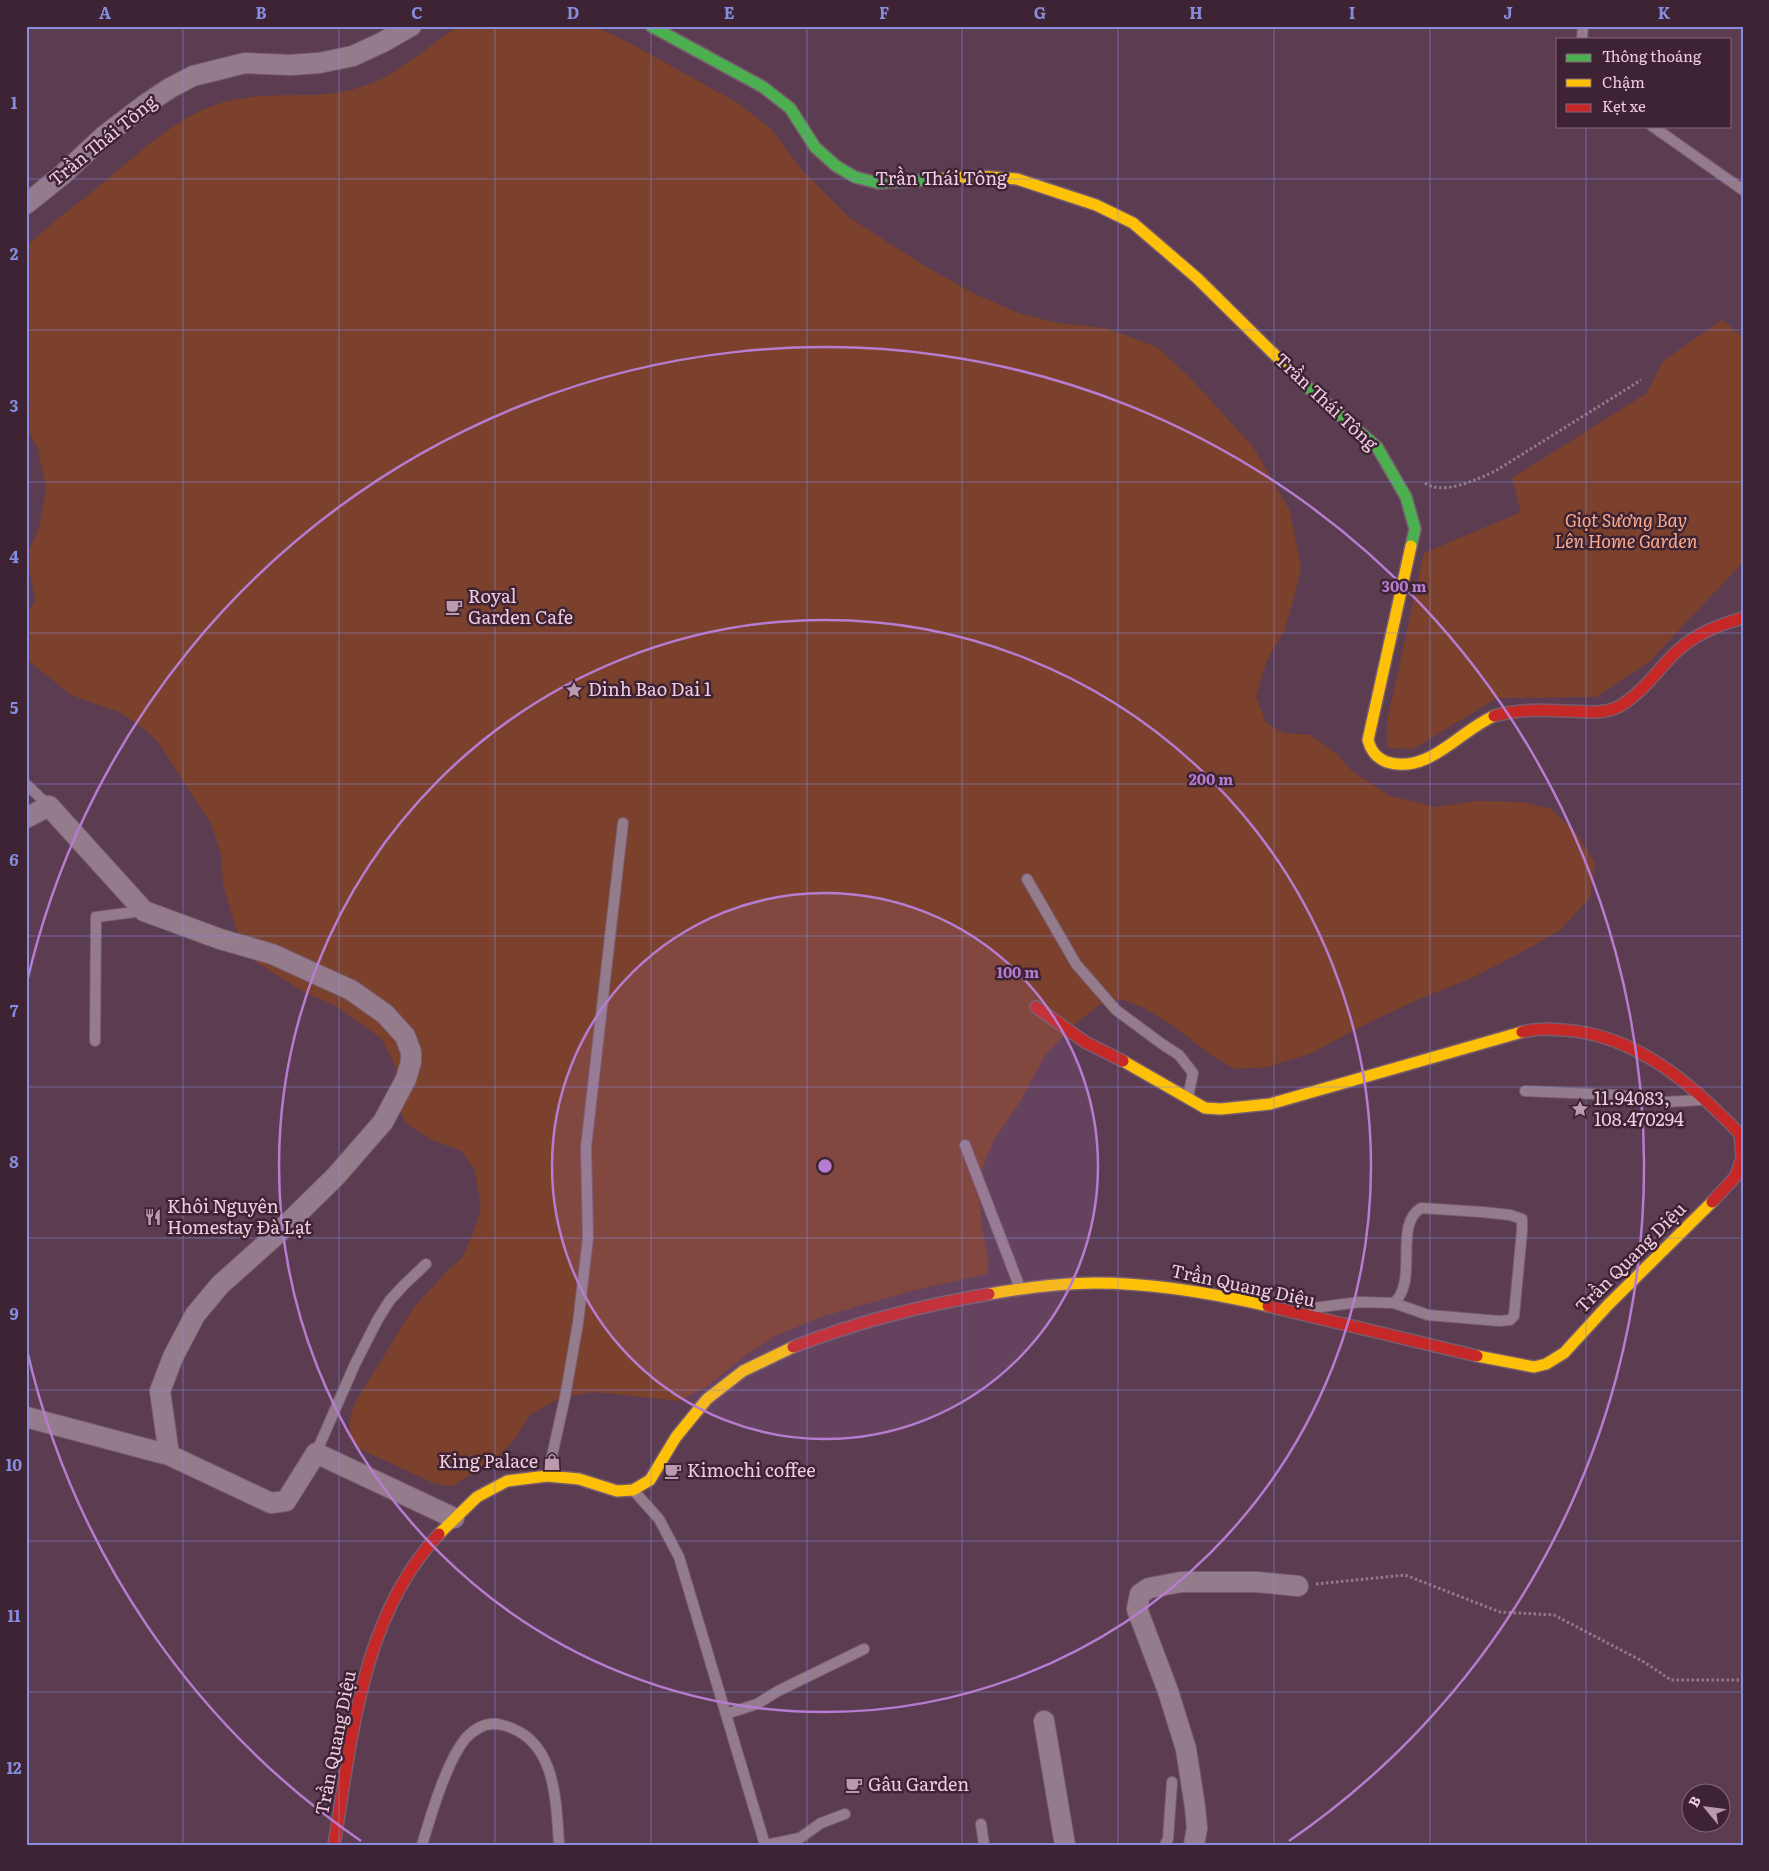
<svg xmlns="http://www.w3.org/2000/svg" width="1769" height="1871" viewBox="0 0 1769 1871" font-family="Literata,serif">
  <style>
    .green { fill: #7b412d }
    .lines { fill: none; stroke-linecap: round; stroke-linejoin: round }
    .lane-casing { stroke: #775c6d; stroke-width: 12 }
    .street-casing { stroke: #775c6d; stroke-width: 22 }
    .fast-casing { stroke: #775c6d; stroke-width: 14 }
    .slow-casing { stroke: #775c6d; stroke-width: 14 }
    .jam-casing { stroke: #775c6d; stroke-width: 14 }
    .path { stroke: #917b89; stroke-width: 3; stroke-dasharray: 2.5 2.5; stroke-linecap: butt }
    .lane { stroke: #957c8c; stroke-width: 10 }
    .street { stroke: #957c8c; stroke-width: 20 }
    .fast { stroke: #4caf50; stroke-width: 11 }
    .slow { stroke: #ffc107; stroke-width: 11 }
    .jam { stroke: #c62828; stroke-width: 11 }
    .grid { fill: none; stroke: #868ddc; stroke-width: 1; stroke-opacity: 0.55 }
    .ring { fill: none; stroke: #b67cd0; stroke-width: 2.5 }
    .labels { text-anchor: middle; stroke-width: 5; stroke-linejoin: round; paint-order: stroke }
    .street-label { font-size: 18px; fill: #f0cce0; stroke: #3d2333 }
    .park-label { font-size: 18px; font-style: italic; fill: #fcab8a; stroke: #3d2333 }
    .poi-label { font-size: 18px; fill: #f0cce0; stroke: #3d2333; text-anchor: start }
    .centre { fill: #b67cd0; stroke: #3d2333; stroke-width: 2.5 }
    .ring-label { font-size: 15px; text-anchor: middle; font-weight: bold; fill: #b67cd0; stroke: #3d2333; stroke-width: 5; stroke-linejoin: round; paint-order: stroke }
    .neatline { fill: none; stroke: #868ddc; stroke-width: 2 }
    .grid-label { font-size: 16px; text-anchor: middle; font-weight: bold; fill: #868ddc }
  </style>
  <rect width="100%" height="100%" fill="#5b3c50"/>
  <!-- green -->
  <path class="green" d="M460,26H593L626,41L738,103L772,130L801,169L850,218L923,265L973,293L1021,314L1058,323L1106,328L1157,347L1192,380L1254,448L1290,511L1301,568L1293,602L1284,631L1267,660L1256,696L1266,723L1284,733L1310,735L1336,753L1352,771L1390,796L1436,807L1476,801L1523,802L1551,809L1577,834L1595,863L1590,898L1559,931L1522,952L1474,977L1417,1000L1360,1027L1312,1053L1268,1067L1235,1069L1212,1056L1174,1026L1142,1007L1121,999L1099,1005L1069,1029L1045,1056L1020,1102L995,1138L979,1175L981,1221L989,1263L987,1274L915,1290L821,1317L775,1336L746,1355L705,1388L678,1401L595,1392L561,1397L531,1414L514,1440L498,1457L453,1486L435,1484L358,1448L350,1433V1417L356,1401L414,1307L449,1269L462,1258L473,1233L481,1208L475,1171L462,1151L434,1141L404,1122L398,1095L396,1067L381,1038L336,1006L308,994L281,978L256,962L238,935L223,884L221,854L211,824L158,742L143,728L121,713L71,695L30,662L26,653V613L36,601L26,558L40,525L46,488L38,449L26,426V248C42,230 72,208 92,192C136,157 180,109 237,99C279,91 323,101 364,86C401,74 427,45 460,26Z
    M1722,320L1743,337V562L1648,663L1596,697L1497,698L1413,749L1387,748V722L1424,553L1521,512L1512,478L1647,393L1663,361Z"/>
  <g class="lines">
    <!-- lane casing -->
    <g class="lane-casing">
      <path id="lane" d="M1582,39L1583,26
        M1652,126L1743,190
        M26,784L49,806
        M1027,879L1076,964L1116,1010L1162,1044L1179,1055L1193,1073L1188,1097
        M95,1041L96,917L143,911
        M1525,1091L1619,1095L1666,1102L1701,1100
        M965,1145L1020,1288
        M1313,1308L1360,1302L1394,1303C1419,1280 1393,1225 1421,1208L1482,1212L1510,1215L1522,1219V1231L1514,1316L1510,1320L1499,1321L1428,1315L1394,1303
        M316,1453L355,1364L378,1319L390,1300L404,1285L426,1264
        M548,1474L565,1397L578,1323L588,1238L586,1147L623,823
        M634,1491L659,1519L679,1557L765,1845
        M726,1714L757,1704L778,1691L864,1649
        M981,1824L984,1845
        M422,1845C431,1815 446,1763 465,1739C475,1728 487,1721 502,1725C556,1738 556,1799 559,1845
        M766,1845L800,1838L821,1823L845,1814
        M1165,1845L1168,1839L1172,1782"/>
    </g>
    <!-- street casing -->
    <g class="street-casing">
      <path id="street" d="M26,204L61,176L104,136L146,104L170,88L193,76L245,63L290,65L319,63L353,56L383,42L411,26
        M26,818L49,806L144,911L220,939L272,954L351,990L385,1014L405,1036L411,1052V1062L406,1079L383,1122L336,1176L277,1234L220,1285L195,1315L173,1357L160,1391L169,1455
        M26,1417L169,1455L271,1503L286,1501L316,1453L454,1518
        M1044,1721L1065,1845
        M1194,1845L1197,1828L1195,1807L1186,1749L1168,1691L1137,1609L1140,1594L1149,1588L1181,1582H1257L1298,1586"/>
    </g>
    <!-- fast casing -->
    <g class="fast-casing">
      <path id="fast" d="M651,26L763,87L790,108L815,147L836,166L855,177L878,183L942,179
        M1282,362L1302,382L1377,447L1406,497L1415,529L1411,546"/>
    </g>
    <!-- slow casing -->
    <g class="slow-casing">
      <path id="slow" d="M942,179L978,176L1017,179L1096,205L1133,223L1197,278L1282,362
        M1411,546L1368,740C1371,751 1376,758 1387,762C1428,775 1459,731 1494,716
        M1123,1061L1205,1108L1221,1109L1270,1104L1522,1032
        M989,1294C1024,1288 1060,1283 1095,1283C1153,1283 1212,1293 1268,1306
        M1477,1356L1534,1367L1546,1364L1564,1353L1608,1305L1712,1202
        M439,1534L477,1497L507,1481L547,1476L579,1479L617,1491L633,1490L650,1480L676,1437L707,1399L743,1371L793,1347"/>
    </g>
    <!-- jam casing -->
    <g class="jam-casing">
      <path id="jam" d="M1494,716C1517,709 1541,710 1565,711C1583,711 1601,715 1618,707C1642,694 1657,670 1676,652C1695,634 1718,625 1743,618
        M1036,1007L1085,1042L1123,1061
        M1522,1032C1536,1028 1549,1029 1563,1030C1635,1034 1692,1084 1740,1134L1742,1157L1736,1176L1712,1202
        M1268,1306L1477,1356
        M793,1347C854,1323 924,1305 989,1294
        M334,1845C352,1738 361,1617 439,1534"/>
    </g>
    <!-- path -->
    <path class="path" d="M1425,483C1443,496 1479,479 1497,470L1641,380
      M1316,1584L1405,1575L1500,1612L1554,1615L1644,1662L1671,1680H1743"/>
    <!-- lane -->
    <use href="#lane" class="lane"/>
    <!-- street -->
    <use href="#street" class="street"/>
    <!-- fast -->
    <use href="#fast" class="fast"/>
    <!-- slow -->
    <use href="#slow" class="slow"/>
    <!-- jam -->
    <use href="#jam" class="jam"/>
  </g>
  <!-- grid -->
  <path class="grid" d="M183,26V1845M339,26V1845M495,26V1845M651,26V1845M807,26V1845M962,26V1845M1118,26V1845M1274,26V1845M1430,26V1845M1586,26V39M1586,126V1845M26,179H1743M26,330H1743M26,482H1743M26,633H1743M26,784H1743M26,936H1743M26,1087H1743M26,1238H1743M26,1390H1743M26,1541H1743M26,1692H1743"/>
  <!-- distance rings -->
  <circle cx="825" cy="1166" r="273" fill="#b67cd0" fill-opacity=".12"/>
  <g class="ring">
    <circle cx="825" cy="1166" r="273"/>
    <circle cx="825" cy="1166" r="546"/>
    <path d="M361 1841A819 819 0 0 1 27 1350M27 982A819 819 0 1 1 1289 1841"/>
  </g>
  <!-- icons -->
  <defs>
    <g id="cafe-bare" transform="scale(1.35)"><path d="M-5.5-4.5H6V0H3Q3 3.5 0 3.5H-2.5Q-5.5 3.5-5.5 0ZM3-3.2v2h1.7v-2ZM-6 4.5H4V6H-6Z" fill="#bc9aae" stroke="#3d2333" stroke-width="2.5" paint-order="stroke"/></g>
    <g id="sight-bare" transform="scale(1.35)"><path d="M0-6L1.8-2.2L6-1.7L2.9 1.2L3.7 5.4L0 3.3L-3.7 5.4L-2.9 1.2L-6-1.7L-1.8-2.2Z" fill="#bc9aae" stroke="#3d2333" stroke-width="2.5" paint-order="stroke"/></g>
    <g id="restaurant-bare" transform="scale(1.35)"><path d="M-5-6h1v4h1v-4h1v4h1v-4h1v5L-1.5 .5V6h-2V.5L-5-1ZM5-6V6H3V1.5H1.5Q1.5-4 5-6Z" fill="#bc9aae" stroke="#3d2333" stroke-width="2.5" paint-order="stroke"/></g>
    <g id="shop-bare" transform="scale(1.35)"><path d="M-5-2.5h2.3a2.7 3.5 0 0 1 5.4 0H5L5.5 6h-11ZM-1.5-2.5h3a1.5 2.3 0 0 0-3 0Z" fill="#bc9aae" stroke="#3d2333" stroke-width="2.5" paint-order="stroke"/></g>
  </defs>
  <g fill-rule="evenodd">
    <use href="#cafe-bare" x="454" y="607"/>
    <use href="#sight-bare" x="574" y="690"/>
    <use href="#sight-bare" x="1580" y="1109"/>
    <use href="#restaurant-bare" x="153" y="1217"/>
    <use href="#shop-bare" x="552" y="1462"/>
    <use href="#cafe-bare" x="673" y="1471"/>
    <use href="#cafe-bare" x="854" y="1785"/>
  </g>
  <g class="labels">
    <!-- street labels -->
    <g class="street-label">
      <text transform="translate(103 141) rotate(-39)" y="6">Trần Thái Tông</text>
      <text x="941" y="185">Trần Thái Tông</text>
      <text transform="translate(1326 402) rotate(43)" y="6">Trần Thái Tông</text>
      <text transform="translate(1631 1258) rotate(-45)" y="6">Trần Quang Diệu</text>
      <text transform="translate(1243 1286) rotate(12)" y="6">Trần Quang Diệu</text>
      <text transform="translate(336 1743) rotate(-79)" y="6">Trần Quang Diệu</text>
    </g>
    <!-- park labels -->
    <g class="park-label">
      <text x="1626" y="527">Giọt Sương Bay<tspan x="1626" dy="21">Lên Home Garden</tspan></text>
    </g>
    <!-- poi labels -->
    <g class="poi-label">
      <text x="468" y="603">Royal<tspan x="468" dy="21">Garden Cafe</tspan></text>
      <text x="588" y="696">Dinh Bao Dai 1</text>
      <text x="1594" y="1105">11.94083,<tspan x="1594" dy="21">108.470294</tspan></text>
      <text x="167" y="1213">Khôi Nguyên<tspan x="167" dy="21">Homestay Đà Lạt</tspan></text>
      <text x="538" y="1468" text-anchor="end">King Palace</text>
      <text x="687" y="1477">Kimochi coffee</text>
      <text x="868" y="1791">Gâu Garden</text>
    </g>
  </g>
  <circle cx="825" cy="1166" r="8" class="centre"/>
  <g class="ring-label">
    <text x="1404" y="592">300 m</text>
    <text x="1211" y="785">200 m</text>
    <text x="1018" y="978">100 m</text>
  </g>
  <!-- border -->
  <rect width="1769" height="1871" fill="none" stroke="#3d2333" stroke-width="55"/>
  <!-- legend -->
  <rect x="1556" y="38" width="175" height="90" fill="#3d2333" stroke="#856778"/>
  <rect x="1566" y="54" width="25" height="8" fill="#4caf50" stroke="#856778"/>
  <text x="1602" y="62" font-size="15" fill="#f0cce0">Thông thoáng</text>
  <rect x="1566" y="79" width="25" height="8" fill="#ffc107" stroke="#856778"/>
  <text x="1602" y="88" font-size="15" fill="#f0cce0">Chậm</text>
  <rect x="1566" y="104" width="25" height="8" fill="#c62828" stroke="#856778"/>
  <text x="1602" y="112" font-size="15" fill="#f0cce0">Kẹt xe</text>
  <!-- north arrow -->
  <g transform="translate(1706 1808) rotate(299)"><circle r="24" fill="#3d2333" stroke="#856778"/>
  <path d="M0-4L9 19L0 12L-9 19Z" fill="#bc9aae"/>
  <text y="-8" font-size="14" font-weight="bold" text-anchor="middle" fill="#f0cce0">B</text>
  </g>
  <rect x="28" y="28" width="1714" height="1816" class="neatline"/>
  <g class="grid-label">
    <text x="105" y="19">A</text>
    <text x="261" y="19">B</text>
    <text x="417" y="19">C</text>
    <text x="573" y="19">D</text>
    <text x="729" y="19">E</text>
    <text x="884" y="19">F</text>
    <text x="1040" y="19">G</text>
    <text x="1196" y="19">H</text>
    <text x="1352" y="19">I</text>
    <text x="1508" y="19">J</text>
    <text x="1664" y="19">K</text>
    <text x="14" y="109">1</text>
    <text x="14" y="260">2</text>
    <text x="14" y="412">3</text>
    <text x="14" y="563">4</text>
    <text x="14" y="714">5</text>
    <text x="14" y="866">6</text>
    <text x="14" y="1017">7</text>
    <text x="14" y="1168">8</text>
    <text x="14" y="1320">9</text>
    <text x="14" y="1471">10</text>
    <text x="14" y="1622">11</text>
    <text x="14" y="1774">12</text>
  </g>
</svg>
